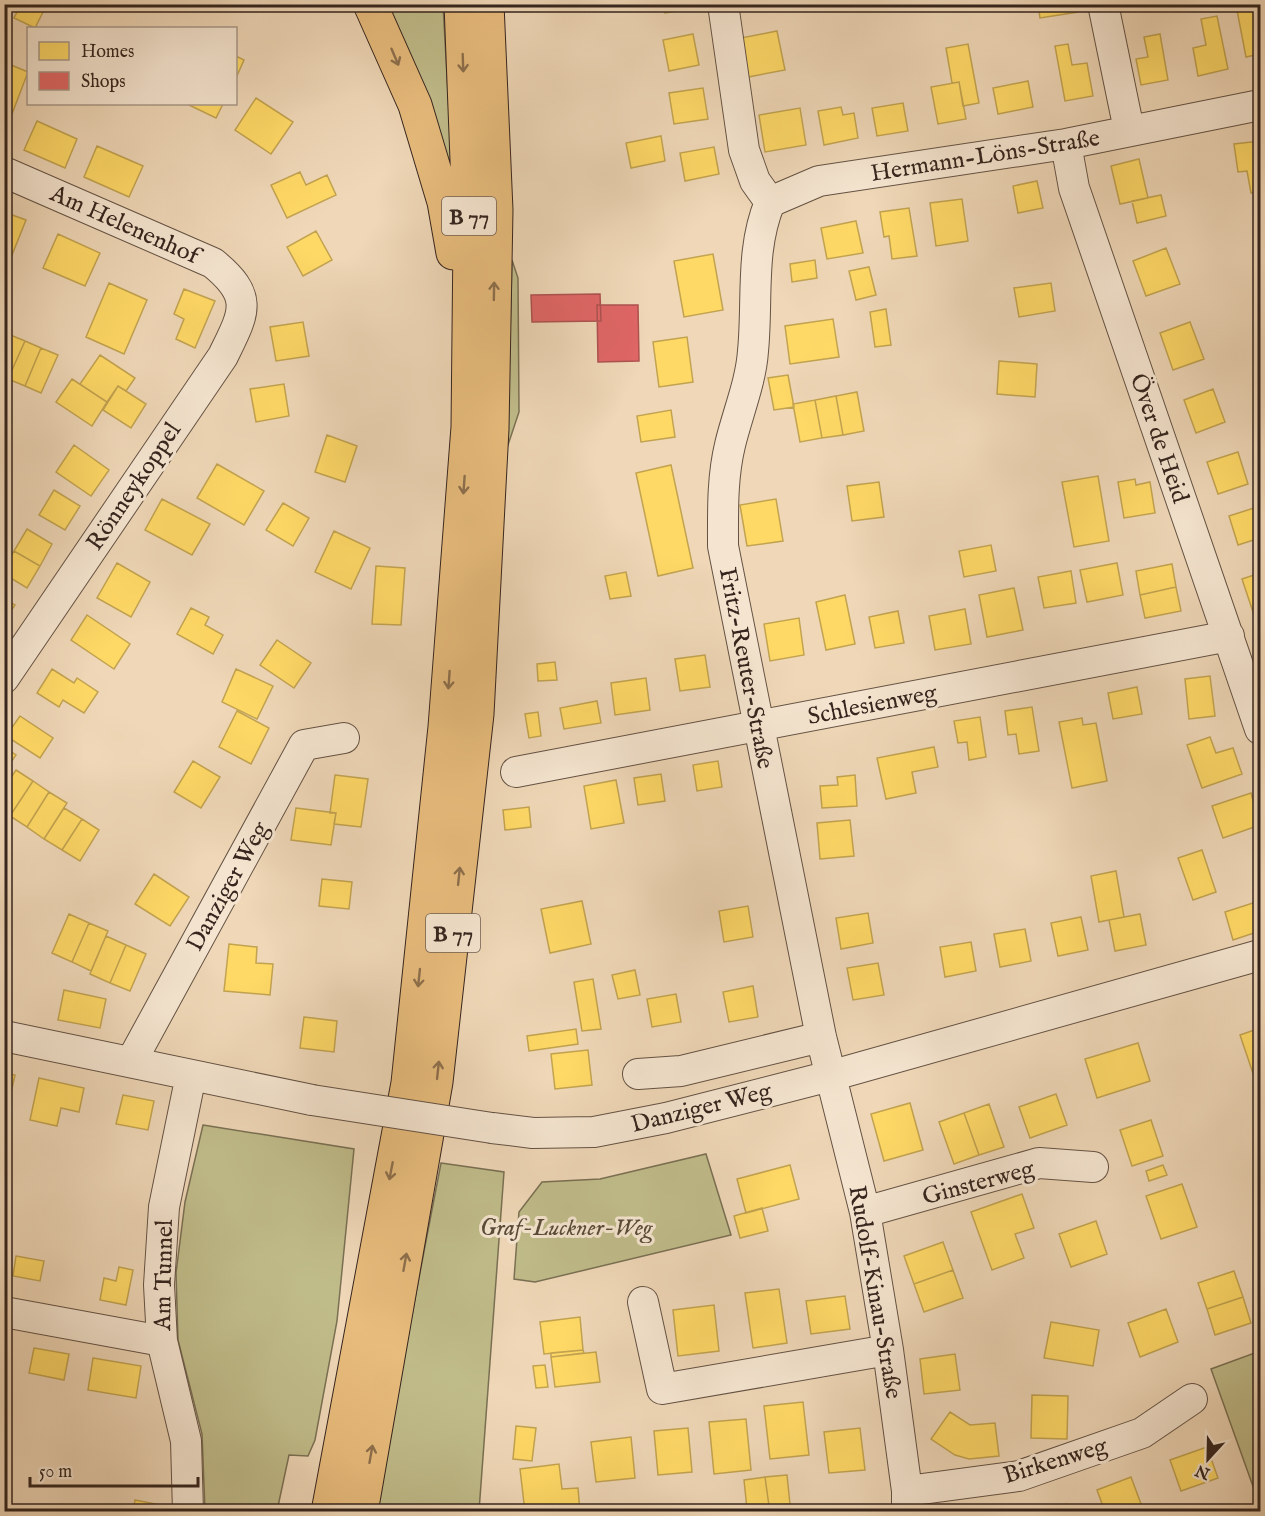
<svg xmlns="http://www.w3.org/2000/svg" width="1265" height="1516" viewBox="0 0 1265 1516" font-family="'IM FELL English',serif">
  <style>
    .green { fill: #c0bc8a; stroke: #7a7054; stroke-width: 1.5 }
    .homes { fill: #ffd966; stroke: #c2a350; stroke-width: 1.5 }
    .shops { fill: #e06666; stroke: #ad5250; stroke-width: 1.5 }
    .lines { fill: none; stroke-linecap: round; stroke-linejoin: round }
    .minor-casing { stroke: #645244; stroke-width: 32 }
    .highway-casing { stroke: #35251e; stroke-width: 35 }
    .minor { stroke: #f5e5d0; stroke-width: 30 }
    .highway { stroke: #e8bc7c; stroke-width: 33 }
    .minor-bridge-casing { stroke: #645244; stroke-width: 32; stroke-linecap: butt }
    .minor-bridge { stroke: #f5e5d0; stroke-width: 30 }
    .oneway { stroke: #8e704d }
    .labels { text-anchor: middle; stroke-width: 6; stroke-linejoin: round; paint-order: stroke }
    .shield { fill: #f5e5d0; stroke: #6f5f53; stroke-width: 1.5 }
    .shield-label { font-size: 22px; font-weight: bold; fill: #35251e }
    .street-label { font-size: 24px; fill: #35251e; stroke: #f5e5d0 }
    .park-label { font-size: 24px; font-style: italic; fill: #584b39; stroke: #f5e5d0 }
  </style>
  <rect width="100%" height="100%" fill="#efd7b7"/>
  <filter id="stains"><feTurbulence type="fractalNoise" baseFrequency=".00333" numOctaves="4"/><feColorMatrix values="0 0 0 0 .2 0 0 0 0 .09 0 0 0 0 .02 0 0 0 .5 -.17"/></filter>
  <radialGradient id="worn" r=".72"><stop offset=".6" stop-color="#630" stop-opacity="0"/><stop offset="1" stop-color="#630" stop-opacity=".3"/></radialGradient>
  <!-- green -->
  <path class="green" d="M381,5H443L454,200Z
    M512,260L518,278L519,412L507,448Z
    M203,1125L354,1149L337,1321L315,1440L308,1456L289,1455L277,1511H205L202,1434L178,1340L176,1273L185,1202Z
    M706,1154L731,1235L535,1282L514,1279L519,1212L542,1182L600,1179Z
    M441,1163L504,1172L479,1511L374,1512Z
    M1260,1351V1487L1254,1489L1211,1369Z"/>
  <!-- homes -->
  <path class="homes" d="M21,4H47L35,28L14,18Z
    M663,4H689V9L665,13Z
    M1038,4H1077L1078,12L1040,18Z
    M1260,4V54L1246,57L1236,5Z
    M1217,16L1228,69L1198,76L1193,48L1206,45L1201,19Z
    M777,31L785,70L748,77L741,38Z
    M693,34L699,65L669,71L663,40Z
    M1160,34L1168,80L1141,85L1136,59L1148,57L1144,37Z
    M968,44L979,103L963,106L959,82L952,83L946,48Z
    M1068,44L1072,65L1087,63L1093,96L1065,101L1055,46Z
    M236,56L244,60L236,78Z
    M4,62L28,72L7,127L4,126Z
    M1028,81L1033,107L998,114L993,88Z
    M959,82L966,119L938,124L931,87Z
    M703,88L708,119L674,124L669,93Z
    M256,98L293,122L271,154L235,130Z
    M903,103L908,131L877,136L872,108Z
    M187,104H223L216,118Z
    M841,107L843,115L854,113L858,138L824,145L818,111Z
    M800,108L806,145L765,152L759,115Z
    M37,121L77,139L65,168L24,150Z
    M661,136L665,161L631,168L626,143Z
    M1260,141V192L1251,193L1247,171L1238,172L1234,144Z
    M97,146L143,166L129,197L84,177Z
    M714,147L719,174L685,181L680,153Z
    M1139,159L1148,198L1120,204L1111,166Z
    M300,172L306,185L327,175L336,195L287,218L271,185Z
    M1037,181L1043,208L1018,213L1013,186Z
    M1161,195L1166,216L1137,223L1132,201Z
    M962,199L968,241L936,246L930,203Z
    M909,208L917,256L892,259L889,236L884,237L880,212Z
    M4,212L26,220L12,255L4,252Z
    M856,221L863,253L827,259L821,228Z
    M316,231L332,260L303,276L287,247Z
    M58,234L100,253L85,286L43,268Z
    M1166,248L1180,284L1146,296L1133,261Z
    M713,254L723,310L684,317L674,261Z
    M815,260L817,278L792,282L790,264Z
    M869,267L876,295L856,300L849,271Z
    M109,283L147,300L124,354L86,337Z
    M1051,283L1055,311L1019,317L1014,288Z
    M184,289L215,301L195,348L176,339L184,319L174,314Z
    M886,309L891,345L875,347L870,312Z
    M833,319L839,357L790,364L785,326Z
    M303,322L309,356L276,361L270,327Z
    M1190,322L1204,359L1173,370L1160,333Z
    M8,334L25,341L8,379L4,377V343Z
    M687,337L693,382L659,387L653,342Z
    M25,341L41,348L25,386L8,379Z
    M41,348L58,355L41,393L25,386Z
    M100,355L135,378L126,391L118,386L107,402L80,384Z
    M999,361L1037,364L1035,397L997,394Z
    M788,375L794,407L774,410L768,378Z
    M72,379L107,402L92,426L56,402Z
    M284,384L289,416L256,422L250,389Z
    M118,386L146,404L131,428L103,410Z
    M1213,389L1225,422L1196,433L1184,400Z
    M857,392L864,431L843,435L836,396Z
    M836,396L843,435L822,438L815,400Z
    M815,400L822,438L800,442L793,404Z
    M671,410L675,437L641,442L637,416Z
    M327,435L357,446L345,482L315,472Z
    M74,445L109,470L91,496L56,472Z
    M1238,452L1248,484L1218,494L1207,462Z
    M217,464L264,491L244,525L197,498Z
    M671,465L693,568L658,576L636,473Z
    M1098,476L1109,541L1074,547L1062,482Z
    M1135,479L1136,485L1150,482L1155,513L1124,518L1118,482Z
    M879,482L884,517L852,521L847,486Z
    M54,490L80,506L65,530L39,515Z
    M162,499L210,524L192,555L145,530Z
    M776,499L783,541L747,546L740,505Z
    M283,503L309,518L293,546L266,530Z
    M1254,508L1260,527V538L1238,545L1229,516Z
    M27,529L52,544L40,566L14,551Z
    M334,531L370,548L351,589L315,572Z
    M991,545L996,571L964,577L959,551Z
    M14,551L40,566L27,588L4,574V567Z
    M117,563L150,582L131,617L97,598Z
    M1117,563L1123,595L1087,602L1080,570Z
    M1172,564L1176,587L1140,595L1136,571Z
    M376,566L405,568L401,625L372,624Z
    M1071,571L1076,603L1044,608L1038,577Z
    M626,572L631,596L610,599L605,576Z
    M1260,573V623L1257,624L1242,579Z
    M1176,587L1181,611L1145,618L1140,595Z
    M1014,588L1023,630L987,637L979,595Z
    M845,595L855,644L826,650L816,602Z
    M4,599L15,605L4,621Z
    M191,608L209,617L205,625L223,635L213,654L177,634Z
    M965,609L971,644L935,650L929,616Z
    M898,611L904,643L875,648L869,617Z
    M87,615L130,644L114,669L71,640Z
    M799,618L804,655L770,661L764,624Z
    M277,640L311,663L294,688L260,665Z
    M705,655L710,687L680,691L675,659Z
    M555,662L557,680L538,681L537,664Z
    M52,669L74,683L77,678L98,692L84,713L63,700L59,707L37,693Z
    M236,669L273,686L257,719L222,702Z
    M1210,676L1215,716L1189,719L1185,679Z
    M646,678L650,710L615,715L611,683Z
    M1137,687L1142,714L1113,719L1108,693Z
    M597,701L601,723L564,729L560,708Z
    M1032,707L1039,751L1019,754L1016,734L1008,735L1005,711Z
    M237,711L269,728L251,764L219,747Z
    M538,712L541,736L529,738L525,714Z
    M20,716L53,738L40,758L6,736Z
    M980,717L986,757L969,760L967,742L958,743L954,721Z
    M1082,718L1083,725L1096,723L1107,781L1072,788L1059,722Z
    M1210,737L1216,753L1233,748L1242,774L1202,788L1187,745Z
    M4,747L16,755L4,772Z
    M934,747L938,767L912,772L916,793L886,799L877,758Z
    M193,761L220,777L201,808L174,792Z
    M718,761L722,787L697,791L693,765Z
    M16,770L33,781L10,816L4,813V788Z
    M661,774L665,801L638,805L634,778Z
    M335,775L368,779L361,827L334,824L336,813H330Z
    M855,775L857,806L822,808L820,786L838,785L837,777Z
    M616,780L624,823L591,829L584,786Z
    M33,781L49,792L27,827L10,816Z
    M49,792L67,803L44,839L27,827Z
    M1251,793L1260,825L1223,838L1212,806Z
    M529,807L531,827L505,830L503,810Z
    M64,808L82,819L62,850L44,839Z
    M296,808L336,813L331,845L291,840Z
    M82,819L99,830L80,861L62,850Z
    M850,820L854,856L820,859L817,823Z
    M1202,850L1216,892L1193,900L1178,858Z
    M1116,871L1124,917L1099,922L1091,876Z
    M154,874L189,897L170,926L135,904Z
    M322,879L352,882L349,909L319,906Z
    M582,901L591,944L550,953L541,909Z
    M1259,901L1260,931L1233,940L1225,912Z
    M748,906L753,937L724,942L719,911Z
    M868,913L873,943L841,949L836,918Z
    M69,914L89,923L72,962L52,953Z
    M1140,914L1146,945L1115,951L1109,920Z
    M1081,917L1088,950L1058,956L1051,923Z
    M89,923L108,931L91,971L72,962Z
    M1025,929L1031,961L1000,967L994,934Z
    M106,936L126,945L110,983L90,974Z
    M971,942L976,971L945,977L940,947Z
    M229,944L257,947L256,963L273,964L270,995L224,991Z
    M126,945L146,954L130,991L110,983Z
    M878,963L884,995L853,1000L847,968Z
    M635,970L640,995L618,999L612,975Z
    M593,979L601,1029L582,1031L574,982Z
    M753,986L758,1017L729,1022L723,992Z
    M64,990L106,999L100,1028L58,1020Z
    M676,994L681,1022L652,1027L647,999Z
    M304,1017L337,1021L334,1052L300,1048Z
    M1260,1028V1094L1240,1035Z
    M576,1029L578,1044L529,1051L527,1036Z
    M1138,1043L1150,1081L1097,1098L1085,1059Z
    M588,1050L592,1085L555,1089L551,1054Z
    M4,1073L15,1075L9,1101L4,1100Z
    M39,1078L84,1088L79,1112L61,1108L57,1126L30,1120Z
    M1056,1094L1067,1125L1030,1138L1019,1107Z
    M123,1095L154,1101L148,1130L116,1124Z
    M910,1103L923,1150L884,1161L871,1114Z
    M989,1104L1004,1147L979,1155L964,1113Z
    M964,1113L979,1155L954,1164L939,1122Z
    M1151,1120L1163,1156L1132,1166L1120,1130Z
    M790,1165L799,1199L746,1213L737,1179Z
    M1163,1165L1167,1175L1149,1181L1146,1171Z
    M1182,1184L1197,1227L1161,1239L1146,1196Z
    M1022,1194L1034,1228L1015,1234L1024,1258L992,1270L971,1212Z
    M762,1208L768,1231L740,1238L734,1216Z
    M1096,1221L1107,1254L1071,1267L1059,1234Z
    M943,1242L953,1270L914,1284L904,1256Z
    M16,1256L44,1261L40,1281L13,1276Z
    M119,1267L133,1270L126,1305L100,1300L104,1278L116,1281Z
    M953,1270L963,1298L924,1312L914,1284Z
    M1234,1271L1243,1297L1207,1309L1198,1283Z
    M779,1289L787,1343L753,1348L745,1293Z
    M845,1296L850,1329L811,1334L806,1301Z
    M1243,1297L1251,1323L1215,1335L1207,1309Z
    M714,1305L719,1351L678,1356L673,1310Z
    M1166,1309L1178,1342L1140,1357L1128,1323Z
    M580,1317L583,1350L544,1354L540,1322Z
    M1051,1322L1099,1330L1093,1366L1044,1358Z
    M34,1348L69,1354L64,1380L29,1373Z
    M583,1350L584,1353L551,1357V1353Z
    M596,1352L600,1382L555,1387L551,1357Z
    M955,1354L960,1390L924,1394L920,1359Z
    M93,1358L141,1366L136,1398L88,1390Z
    M545,1365L548,1387L536,1388L533,1366Z
    M1032,1395L1068,1396L1067,1439L1031,1438Z
    M803,1402L809,1455L770,1459L764,1406Z
    M950,1412L970,1425L995,1423L999,1456L969,1459L955,1455L931,1439Z
    M746,1419L751,1470L714,1474L709,1422Z
    M516,1426L536,1428L532,1461L513,1459Z
    M688,1428L692,1472L658,1475L654,1431Z
    M860,1428L865,1470L829,1473L824,1432Z
    M631,1437L635,1478L596,1482L591,1442Z
    M1207,1447L1218,1478L1181,1491L1170,1460Z
    M559,1464L562,1489L578,1488L580,1512H525L520,1469Z
    M787,1475L790,1504L769,1506L765,1477Z
    M765,1477L769,1506L747,1509L744,1480Z
    M1131,1477L1144,1512H1105L1097,1490Z
    M135,1500L166,1506L165,1512H133Z
    M1067,1504L1069,1512H1039Z"/>
  <!-- shops -->
  <path class="shops" d="M600,294L601,321L532,322L531,295Z
    M597,305H638L639,361L598,362Z"/>
  <g class="lines">
    <!-- minor casing -->
    <g class="minor-casing">
      <path id="minor" d="M723,4L744,150L755,181L770,202
        M1103,4L1129,130
        M1066,144L1074,188L1260,729
        M4,172L213,263C255,297 244,313 223,356L4,678
        M516,772L1229,636
        M4,1036L312,1100
        M131,1062L304,745L344,738
        M638,1074L681,1071L821,1037
        M492,1128L533,1133L594,1132L666,1118L830,1076L1260,955
        M865,1212L1039,1163L1093,1167
        M643,1302L662,1389L888,1350
        M4,1312L162,1341
        M907,1491L1019,1476L1142,1433L1192,1399
        M188,1512L186,1441L162,1341L159,1285L164,1207L191,1075
        M907,1512V1491L888,1350L865,1212L821,1037L723,546C723,512 722,478 730,445C737,415 751,382 753,351C758,300 750,250 770,202L819,181L1066,144L1260,105"/>
    </g>
    <!-- highway casing -->
    <g class="highway-casing">
      <path id="highway" d="M370,4L415,105L444,202L453,253
        M328,1512L408,1083L445,727L468,427L470,238L461,4
        M361,1512L436,1082L477,714L492,429L496,210L487,4"/>
    </g>
    <!-- minor -->
    <use href="#minor" class="minor"/>
    <!-- highway -->
    <use href="#highway" class="highway"/>
    <!-- minor-bridge casing -->
    <g class="minor-bridge-casing">
      <path id="minor-bridge" d="M312,1100L492,1128"/>
    </g>
    <!-- minor-bridge -->
    <use href="#minor-bridge" class="minor-bridge"/>
  </g>
  <!-- one-way arrows -->
  <defs><path id="oneway-shaft" d="M-6 0H5M1.5-3L5.5 0L1.5 3" fill="none" stroke-width="1.6" stroke-linecap="round" stroke-linejoin="round" transform="scale(1.5)"/></defs>
  <g class="oneway">
    <use href="#oneway-shaft" transform="translate(395 57) rotate(67)"/>
    <use href="#oneway-shaft" transform="translate(463 63) rotate(88)"/>
    <use href="#oneway-shaft" transform="translate(494 291) rotate(-89)"/>
    <use href="#oneway-shaft" transform="translate(464 485) rotate(94)"/>
    <use href="#oneway-shaft" transform="translate(449 680) rotate(94)"/>
    <use href="#oneway-shaft" transform="translate(459 876) rotate(-84)"/>
    <use href="#oneway-shaft" transform="translate(419 978) rotate(96)"/>
    <use href="#oneway-shaft" transform="translate(438 1070) rotate(-84)"/>
    <use href="#oneway-shaft" transform="translate(391 1171) rotate(101)"/>
    <use href="#oneway-shaft" transform="translate(405 1262) rotate(-80)"/>
    <use href="#oneway-shaft" transform="translate(371 1454) rotate(-80)"/>
  </g>
  <g class="labels">
    <!-- shield labels -->
    <g class="shield">
      <rect x="442" y="197" width="54" height="38" rx="4.5"/>
      <rect x="426" y="914" width="54" height="38" rx="4.5"/>
    </g>
    <g class="shield-label">
      <text x="469" y="224">B 77</text>
      <text x="453" y="941">B 77</text>
    </g>
    <!-- street labels -->
    <g class="street-label">
      <text transform="translate(985 155) rotate(-9)" y="8">Hermann-Löns-Straße</text>
      <text transform="translate(125 224) rotate(24)" y="8">Am Helenenhof</text>
      <text transform="translate(1160 438) rotate(71)" y="8">Över de Heid</text>
      <text transform="translate(133 486) rotate(-56)" y="8">Rönneykoppel</text>
      <text transform="translate(747 668) rotate(79)" y="8">Fritz-Reuter-Straße</text>
      <text transform="translate(872 704) rotate(-11)" y="8">Schlesienweg</text>
      <text transform="translate(227 886) rotate(-61)" y="8">Danziger Weg</text>
      <text transform="translate(701 1107) rotate(-14)" y="8">Danziger Weg</text>
      <text transform="translate(978 1182) rotate(-15)" y="8">Ginsterweg</text>
      <text transform="translate(163 1275) rotate(-89)" y="8">Am Tunnel</text>
      <text transform="translate(876 1292) rotate(80)" y="8">Rudolf-Kinau-Straße</text>
      <text transform="translate(1055 1460) rotate(-17)" y="8">Birkenweg</text>
    </g>
    <!-- park labels -->
    <g class="park-label">
      <text x="566" y="1235">Graf-Luckner-Weg</text>
    </g>
  </g>
  <!-- margin -->
  <rect width="1265" height="1516" fill="none" stroke="#efd7b7" stroke-width="24"/>
  <rect x="6" y="6" width="1253" height="1504" fill="none" stroke="#35251e" stroke-width="3"/>
  <rect x="12" y="12" width="1241" height="1492" fill="none" stroke="#35251e" stroke-width="1.5"/>
  <!-- legend -->
  <rect x="27" y="27" width="210" height="78" fill="#f5e5d0" stroke="#a89889" stroke-width="1.5"/>
  <rect x="39" y="42" width="30" height="18" fill="#ffd966" stroke="#a89889" stroke-width="1.5"/>
  <text x="81" y="57" font-size="18" fill="#35251e">Homes</text>
  <rect x="39" y="72" width="30" height="18" fill="#e06666" stroke="#a89889" stroke-width="1.5"/>
  <text x="81" y="87" font-size="18" fill="#35251e">Shops</text>
  <!-- north arrow -->
  <g transform="translate(1208 1459) rotate(202)" stroke="#f5e5d0" stroke-width="4.5" paint-order="stroke">
  <path d="M0-4.5L10 22L0 15L-10 22Z" fill="#35251e"/>
  <text y="-9" font-size="16" font-weight="bold" text-anchor="middle" fill="#35251e">N</text>
  </g>
  <!-- scale -->
  <path d="M30 1477v9h168v-9" fill="none" stroke="#35251e" stroke-width="3"/>
  <text x="39" y="1477" font-size="18" fill="#35251e" stroke="#f5e5d0" stroke-width="4.5" paint-order="stroke">50 m</text>
  <rect width="100%" height="100%" filter="url(#stains)"/>
  <rect width="100%" height="100%" fill="url(#worn)"/>
</svg>
